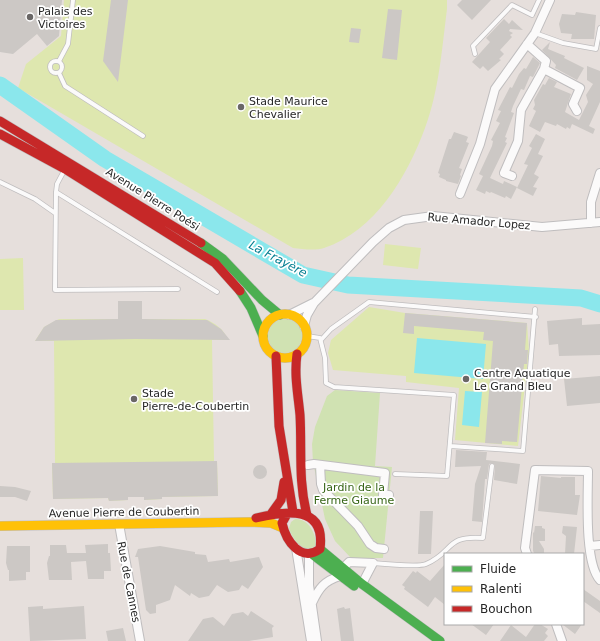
<svg xmlns="http://www.w3.org/2000/svg" width="600" height="641" viewBox="0 0 600 641" font-family="'DejaVu Sans',sans-serif">
  <style>
    .green { fill: #d0e2b2 }
    .pitch { fill: #dee7af }
    .water { fill: #8be7ec }
    .lines { fill: none; stroke-linecap: round; stroke-linejoin: round }
    .river { stroke: #8be7ec; stroke-width: 17 }
    .building { fill: #ccc8c5 }
    .lane-casing { stroke: #bfbdbe; stroke-width: 5.5 }
    .street-casing { stroke: #bfbdbe; stroke-width: 10 }
    .fast-casing { stroke: #bfbdbe; stroke-width: 10 }
    .slow-casing { stroke: #bfbdbe; stroke-width: 10 }
    .jam-casing { stroke: #bfbdbe; stroke-width: 10 }
    .lane { stroke: #fbfafa; stroke-width: 4 }
    .street { stroke: #fbfafa; stroke-width: 8 }
    .fast { stroke: #4caf50; stroke-width: 9 }
    .slow { stroke: #ffc107; stroke-width: 9 }
    .jam { stroke: #c62828; stroke-width: 9 }
    .poi-dot { fill: #6a6766; stroke: #fff; stroke-width: 1.5 }
    .labels { text-anchor: middle; stroke-width: 3.5; stroke-linejoin: round; paint-order: stroke }
    .poi-label { font-size: 11px; fill: #272727; stroke: #fff; text-anchor: start }
    .street-label { font-size: 11px; fill: #272727; stroke: #fff }
    .park-label { font-size: 11px; fill: #366516; stroke: #fff }
    .water-label { font-size: 12px; font-style: italic; fill: #088093; stroke: #fff }
  </style>
  <rect width="100%" height="100%" fill="#e6dfdc"/>
  <!-- green -->
  <path class="green" d="M268 336a17 17 0 1 1 34 0a17 17 0 1 1-34 0Z
    M335,390L380,393L375,466L392,467L383,558H351L335,541L325,519L313,462L312,444L315,427L327,396Z
    M295,519C308,518 316,533 316,545C305,556 292,539 289,528L291,522Z"/>
  <!-- pitch -->
  <path class="pitch" d="M64,0H447V9C442,48 439,91 425,128C407,177 375,231 324,248C315,251 302,249 293,248L18,88L26,64L61,36Z
    M385,244L421,248L418,269L383,265Z
    M23,258L24,310H0V259Z
    M369,307L405,313L527,323L529,351L518,446L455,440L459,388L406,382V376L333,370L328,353L331,340Z
    M59,319H205C215,323 224,329 228,340H212L214,461H217L218,496L162,497V499L144,500V497H128V500L109,501L108,498L53,499L52,464L55,463L54,341H35L44,327Z"/>
  <!-- water -->
  <path class="water" d="M417,338L486,344L483,379L414,373Z
    M465,391L482,392L479,427L462,425Z"/>
  <g class="lines">
    <!-- river -->
    <path class="river" d="M0,85L105,159L303,275L348,285L581,298L600,304"/>
  </g>
  <!-- building -->
  <path class="building" d="M0,0H62L59,36L47,46L37,34L13,54L0,52Z
    M111,0H128L118,82L103,61Z
    M462,0H491L472,20L457,5Z
    M388,9L402,10L397,60L382,58Z
    M576,12L596,15L594,39H571L572,34L561,33L559,24L562,14L575,15Z
    M504,19L509,24L512,20L523,30L510,29L509,31L513,33L510,35L512,37L500,50L504,54L499,59L501,60L488,71L483,66L480,69L472,62L490,42L486,38Z
    M351,28L361,29L359,43L349,42Z
    M550,42L548,49L565,56L564,58L584,68L577,80L555,68L556,65L542,50Z
    M533,57L540,63L533,77L530,76L524,90L521,89L513,106L511,112L514,113L505,137L507,138L505,142L507,143L490,178L503,184L504,181L517,187L511,199L506,196L505,198L491,192L490,193L486,191L485,194L476,190L483,176L479,174L492,146L493,141L491,140L500,123L496,121L501,111L498,110L510,87L512,88L519,74L524,68L526,69Z
    M587,66L600,71V102L589,126L595,129L593,134L572,124L570,129L567,127L566,129L557,124L556,126L545,122L540,132L529,126L536,111L533,109L535,105L534,100L543,84L545,85L549,78L557,82L554,87L571,94L565,112L579,120L588,102L586,95L593,84L587,80Z
    M454,132L466,136L468,137L466,142L469,143L459,168L462,169L460,175L461,176L458,184L446,181V180L439,177L440,174L438,173L449,139H451Z
    M536,134L545,139L538,154L543,156L534,174L539,177L533,187L537,188L533,196L517,188L528,165L524,164L532,148L529,146Z
    M118,301H142V319L207,320L221,329L230,340L135,339L35,341L44,327L56,320L118,319Z
    M405,313L527,323L525,350H528L527,364H524L517,442L502,441V444L485,443L493,341L483,340L484,332L414,326V334L403,333Z
    M582,318V325L600,324V355L559,356L558,344L549,345L547,321Z
    M600,376V403L567,406L564,379Z
    M456,450L487,452L486,460L520,464L517,484L494,480L495,465L492,463L489,464L487,479H485L482,522L472,521L475,484L481,466L455,467Z
    M217,461L218,496L162,497V499L144,500V497H128V500L109,501L108,498L53,499L52,463Z
    M253 472a7 7 0 1 1 14 0a7 7 0 1 1-14 0Z
    M541,476L561,478V477H575V495H580L577,515L538,511Z
    M0,486L15,487L31,491L27,501L15,497H0Z
    M420,511H433L431,554H418Z
    M535,526H542V528L545,529V541H539L544,549V554H535L533,551V532L534,533Z
    M563,526L577,527L574,554H565L566,536L562,533Z
    M108,544V553H110L111,571H104V579H88L86,561L71,562L72,580H49L47,563L49,556H50V545H66L67,553H86L85,545Z
    M7,546H30V572H26V580L9,581V570H8L6,563Z
    M160,546L195,552V554L206,555L208,562L229,559L230,562L259,557L263,567L248,589L242,585L239,590L228,592L217,585L209,596L199,598L191,593L190,596L175,585L170,600L156,605V613L150,614L146,610L138,557H135L138,549Z
    M445,564V605L435,597L428,607L404,589L405,587L402,585L413,571L416,573L417,571L430,581Z
    M583,589L600,601V613L583,601Z
    M43,606V609L84,606L86,639L30,641L28,607Z
    M344,607L345,609L350,608L354,641H341L337,609Z
    M251,611L274,626L272,628L273,637L249,641H188L203,619L213,617L224,626L232,614L243,612L248,616Z
    M471,624H494L486,635Z
    M535,624H540L548,629L545,633L548,636L544,641H500L511,625L526,637Z
    M562,624H582L575,634Z
    M123,628L126,641H108L106,631Z"/>
  <g class="lines">
    <!-- lane casing -->
    <g class="lane-casing">
      <path id="lane" d="M535,33L563,43L596,49L600,28
        M475,54L473,46L512,5L532,15L539,0
        M50 67a6 6 0 1 1 12 0a6 6 0 1 1-12 0Z
        M59,61L68,44L73,0
        M59,73L65,86L143,136
        M65,169L57,184L56,192L55,290L178,289
        M0,182L35,199L55,213
        M56,192L217,292
        M307,336L320,338L325,358L326,383L334,387L454,395L447,476L395,474
        M321,340L331,329L369,302L536,317
        M450,446L523,451L535,309
        M373,563C384,564 419,567 426,564C454,552 445,535 483,538L492,466"/>
    </g>
    <!-- street casing -->
    <g class="street-casing">
      <path id="street" d="M544,69L580,88L573,104L577,111
        M512,176L504,173L518,141L521,110L544,69L546,61L527,44
        M460,194L480,144L495,89L535,33L550,0
        M591,223V202L600,173
        M289,315L313,303
        M304,326L307,315L314,303L373,242L389,228L404,220L433,216L542,227L600,222
        M308,465L314,464L385,473L383,495H389
        M320,465L321,484L323,490L358,526L370,544L376,548L384,549
        M119,524L140,641
        M590,546L600,545
        M296,548L311,641
        M527,554L525,548L535,470L588,471C588,496 584,563 600,580
        M309,555V585L317,641
        M343,568L349,562L373,563L362,584
        M312,603C319,588 324,581 340,576
        M556,624L562,641"/>
    </g>
    <!-- fast casing -->
    <g class="fast-casing">
      <path id="fast" d="M201,243L223,259L262,300L280,315
        M240,291L251,308L263,336
        M320,549L362,584L440,641
        M313,555L354,586"/>
    </g>
    <!-- slow casing -->
    <g class="slow-casing">
      <path id="slow" d="M263 336a22 22 0 1 1 44 0a22 22 0 1 1-44 0Z
        M0,526L249,522L271,523L283,528"/>
    </g>
    <!-- jam casing -->
    <g class="jam-casing">
      <path id="jam" d="M0,121L201,243
        M0,134L65,169L215,263L240,291
        M297,354C294,375 298,394 300,415C302,449 298,481 307,515
        M276,356L279,426L293,512
        M271,514L281,500L284,482
        M256,518C285,511 326,504 320,549C301,563 286,541 282,523L287,514"/>
    </g>
    <!-- lane -->
    <use href="#lane" class="lane"/>
    <!-- street -->
    <use href="#street" class="street"/>
    <!-- fast -->
    <use href="#fast" class="fast"/>
    <!-- slow -->
    <use href="#slow" class="slow"/>
    <!-- jam -->
    <use href="#jam" class="jam"/>
  </g>
  <!-- markers -->
  <g class="poi-dot">
    <circle cx="30" cy="17" r="4"/>
    <circle cx="241" cy="107" r="4"/>
    <circle cx="466" cy="379" r="4"/>
    <circle cx="134" cy="399" r="4"/>
  </g>
  <g class="labels">
    <!-- poi labels -->
    <g class="poi-label">
      <text x="38" y="15">Palais des<tspan x="38" dy="13">Victoires</tspan></text>
      <text x="249" y="105">Stade Maurice<tspan x="249" dy="13">Chevalier</tspan></text>
      <text x="474" y="377">Centre Aquatique<tspan x="474" dy="13">Le Grand Bleu</tspan></text>
      <text x="142" y="397">Stade<tspan x="142" dy="13">Pierre-de-Coubertin</tspan></text>
    </g>
    <!-- street labels -->
    <g class="street-label">
      <text transform="translate(153 199) rotate(32)" y="4">Avenue Pierre Poési</text>
      <text transform="translate(479 221) rotate(5)" y="4">Rue Amador Lopez</text>
      <text transform="translate(124 512) rotate(-1)" y="4">Avenue Pierre de Coubertin</text>
      <text transform="translate(129 582) rotate(79)" y="4">Rue de Cannes</text>
    </g>
    <!-- park labels -->
    <g class="park-label">
      <text x="354" y="491">Jardin de la<tspan x="354" dy="13">Ferme Giaume</tspan></text>
    </g>
    <!-- water labels -->
    <g class="water-label">
      <text transform="translate(278 259) rotate(28)" y="4">La Frayère</text>
    </g>
  </g>
  <!-- legend -->
  <rect x="444" y="553" width="140" height="72" fill="#ffffff" stroke="#a9a9a9"/>
  <rect x="452" y="566" width="20" height="6" fill="#4caf50" stroke="#a9a9a9"/>
  <text x="480" y="573" font-size="12" fill="#272727">Fluide</text>
  <rect x="452" y="586" width="20" height="6" fill="#ffc107" stroke="#a9a9a9"/>
  <text x="480" y="593" font-size="12" fill="#272727">Ralenti</text>
  <rect x="452" y="606" width="20" height="6" fill="#c62828" stroke="#a9a9a9"/>
  <text x="480" y="613" font-size="12" fill="#272727">Bouchon</text>
</svg>
